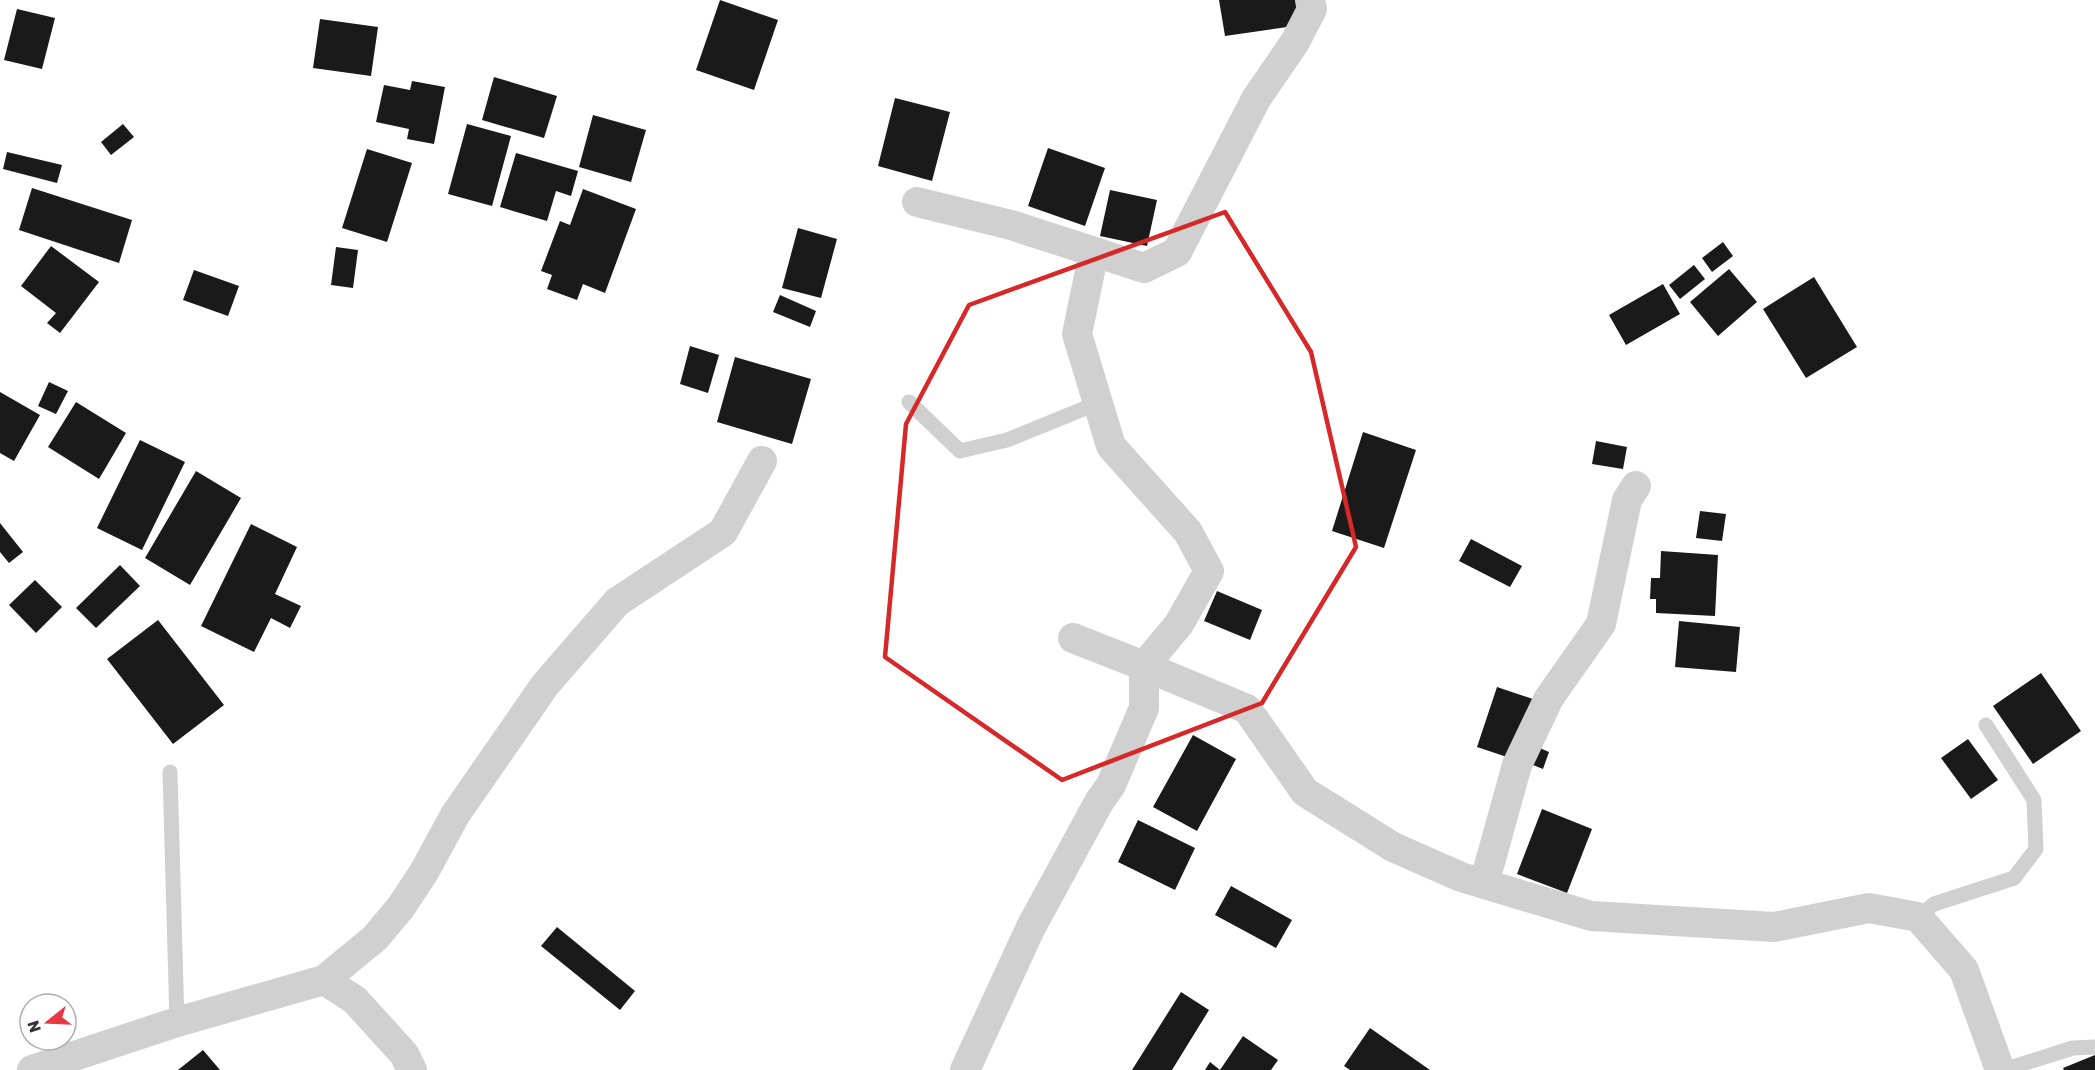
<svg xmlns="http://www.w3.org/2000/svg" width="2095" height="1070" viewBox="0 0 2095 1070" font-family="Rubik,sans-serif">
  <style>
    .building { fill: #1a1a1a }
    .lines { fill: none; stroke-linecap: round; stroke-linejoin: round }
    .lane { stroke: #d0d0d0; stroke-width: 15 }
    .street { stroke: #d0d0d0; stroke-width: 30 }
    .marked { fill: none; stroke: #d62828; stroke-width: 4.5; stroke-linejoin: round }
  </style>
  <rect width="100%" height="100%" fill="#fff"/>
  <!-- building -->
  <path class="building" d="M720,0L778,20L754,90L696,70Z
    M1219,0H1297L1301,25L1225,36Z
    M17,9L55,18L42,69L4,60Z
    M320,19L378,27L371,76L313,68Z
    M494,77L557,96L544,138L482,120Z
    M412,81L445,87L434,144L407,139L409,129L376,122L384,85L410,90Z
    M895,98L950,112L932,181L878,166Z
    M593,115L646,130L631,182L579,167Z
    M123,124L134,137L111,155L101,142Z
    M467,124L511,136L492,206L448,194Z
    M1048,148L1105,168L1085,226L1028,206Z
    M367,149L412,163L387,242L342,228Z
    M7,152L62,165L57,183L3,169Z
    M516,153L578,171L571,196L556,191L547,221L500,207Z
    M32,188L132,220L119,263L19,230Z
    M583,189L636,209L605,293L583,284L577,300L547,289L552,275L541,271L560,221L570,225Z
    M1110,190L1157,200L1147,246L1100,236Z
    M798,228L837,239L821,298L782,288Z
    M1723,242L1733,256L1712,272L1702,258Z
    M51,246L99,282L60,333L47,323L56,313L21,286Z
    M336,247L358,250L353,288L331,285Z
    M1694,265L1705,279L1680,299L1669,285Z
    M1729,269L1757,302L1718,336L1690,302Z
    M194,270L239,286L228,316L183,300Z
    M1814,277L1857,347L1806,378L1763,309Z
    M1663,284L1680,314L1626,345L1609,315Z
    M780,295L816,311L810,327L773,312Z
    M690,346L719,355L708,393L680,384Z
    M735,357L811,379L792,444L717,422Z
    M49,382L68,391L56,414L38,406Z
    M0,392L40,415L14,461L0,453Z
    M76,402L126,433L99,479L48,447Z
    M1363,432L1416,450L1384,548L1332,531Z
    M140,440L185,462L142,550L97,528Z
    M1596,441L1627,447L1623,469L1592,464Z
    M196,471L241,498L190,585L145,558Z
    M1700,511L1726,514L1722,541L1696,538Z
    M0,523L23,552L9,563L0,552Z
    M251,524L297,547L275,594L301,606L290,628L271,618L254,652L201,626Z
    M1471,539L1522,566L1510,587L1459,561Z
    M1661,551L1718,555L1715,616L1656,613V599H1650L1651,578H1660Z
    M120,565L140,586L96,628L76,608Z
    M35,580L62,607L36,633L9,605Z
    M1217,591L1262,610L1250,640L1204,621Z
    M158,620L224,705L173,744L107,659Z
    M1679,621L1740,627L1736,672L1675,667Z
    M2041,673L2081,731L2033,764L1993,706Z
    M1497,687L1533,699L1513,759L1477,747Z
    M1193,735L1236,759L1197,831L1153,807Z
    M1968,739L1998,780L1971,799L1941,758Z
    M1535,746L1549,752L1543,769L1528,763Z
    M1542,809L1592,829L1567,893L1517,874Z
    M1138,820L1195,848L1175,890L1118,862Z
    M1231,886L1292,920L1276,948L1215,915Z
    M557,927L635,991L620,1010L541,946Z
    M1181,992L1209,1010L1172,1070H1132Z
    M1370,1028L1430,1070H1350L1344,1066Z
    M1243,1036L1278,1060L1271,1070H1205L1210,1062L1220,1070Z
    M203,1050L220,1070H178Z
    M2095,1055V1070H2064L2063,1068Z"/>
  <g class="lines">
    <!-- lane -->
    <path class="lane" d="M909,402L960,451L1007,440L1098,403
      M170,772L177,1022
      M1918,917L1934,904L2014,878L2036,849L2034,800L1986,725
      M2003,1070L2073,1048L2095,1047"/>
    <!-- street -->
    <path class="street" d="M917,202L1011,225L1144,268L1177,252L1256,99L1295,42L1312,9L1310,0
      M1094,252L1077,334L1111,446L1188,532L1209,571L1179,624L1144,666L1247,709L1305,792L1393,847L1461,877L1591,916L1774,927L1869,908L1918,917L1964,970L2000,1070
      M1484,884L1517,765L1549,698L1601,624L1627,500L1636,486
      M324,980L355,1000L404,1054L412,1070
      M32,1070L177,1022L324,980L375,938L401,907L424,872L455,815L545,685L617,602L723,532L762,461
      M965,1070L1031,927L1099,802L1111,785L1144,708V666L1073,638"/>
  </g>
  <!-- marked area -->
  <path class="marked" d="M1225,212L1311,352L1356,547L1262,703L1062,780L885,657L906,424L969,305Z"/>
  <!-- north arrow -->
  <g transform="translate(48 1022) rotate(252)"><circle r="28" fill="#ffffff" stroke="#adadad" stroke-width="1.5"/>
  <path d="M0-4.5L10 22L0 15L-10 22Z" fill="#e63946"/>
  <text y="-9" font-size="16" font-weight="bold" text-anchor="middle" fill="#333333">N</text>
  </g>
</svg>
